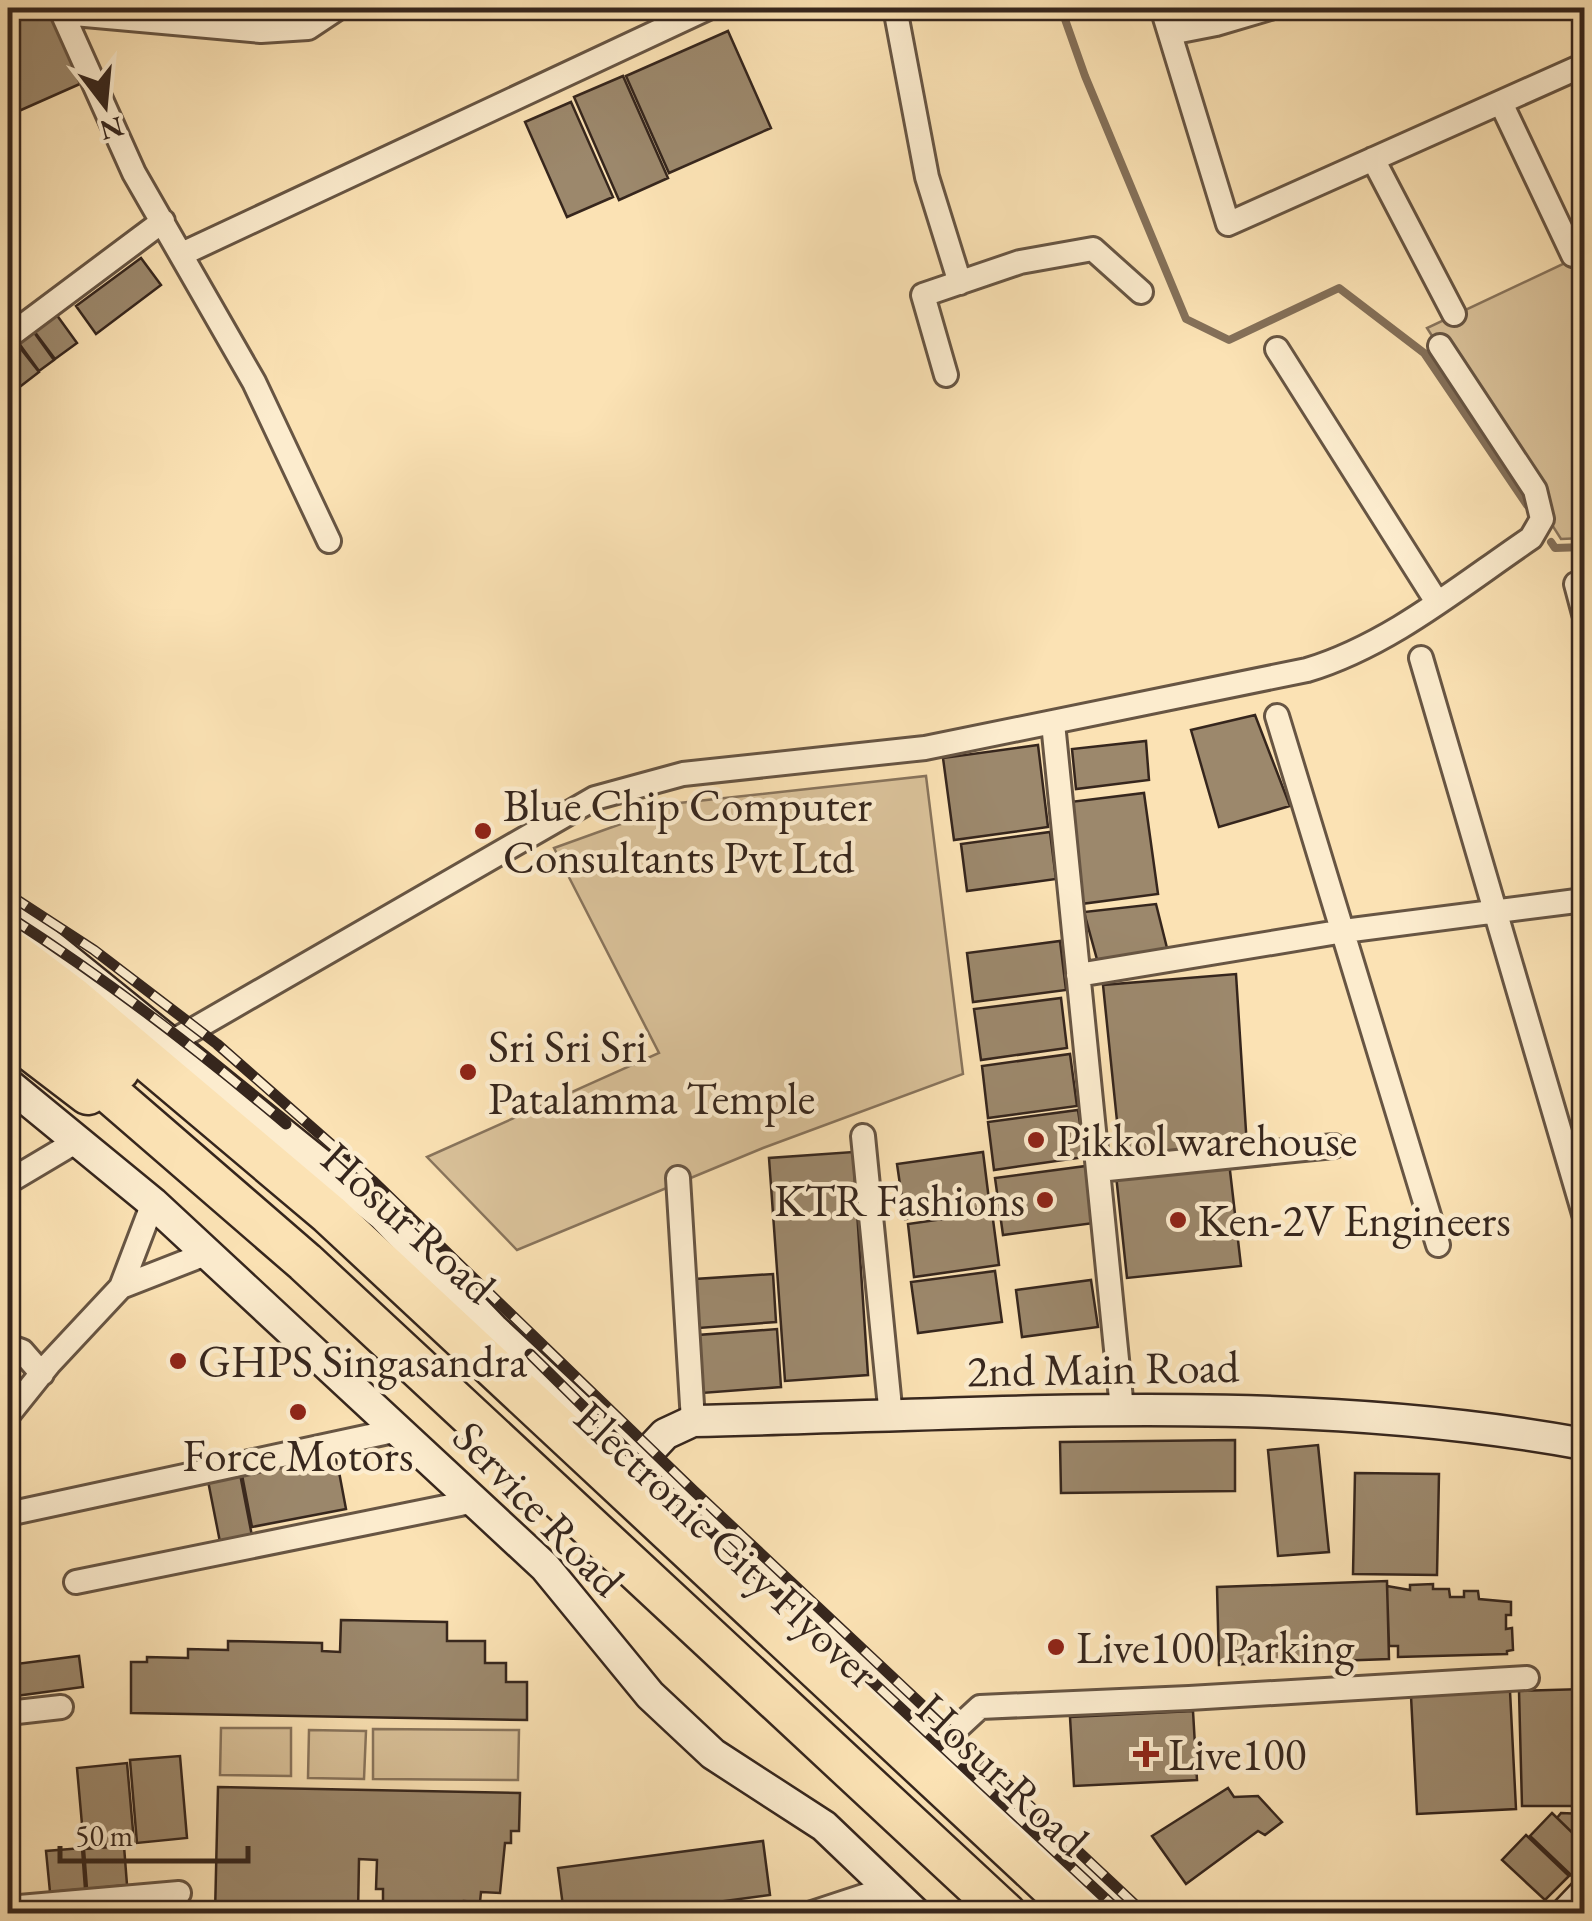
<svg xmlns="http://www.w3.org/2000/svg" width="1592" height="1921" viewBox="0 0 1592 1921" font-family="'EB Garamond',serif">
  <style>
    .green { fill: #dac29a; stroke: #88745c; stroke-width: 2.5 }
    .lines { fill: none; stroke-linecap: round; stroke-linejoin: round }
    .stream { stroke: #847059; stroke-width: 8 }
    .building { fill: #9c886c; stroke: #36261d; stroke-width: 2.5 }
    .street-casing { stroke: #675543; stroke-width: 28 }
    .secondary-casing { stroke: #36261d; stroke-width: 35 }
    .highway-casing { stroke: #36261d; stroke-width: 45 }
    .street { stroke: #fcecce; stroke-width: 22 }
    .secondary { stroke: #fcecce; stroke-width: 30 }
    .highway { stroke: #fbe2b4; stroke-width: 40 }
    .rail-casing { stroke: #36261d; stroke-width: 11 }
    .rail { stroke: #fcecce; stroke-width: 8; stroke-dasharray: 22; stroke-linecap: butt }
    .poi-dot { fill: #8f2418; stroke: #fcecce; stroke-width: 4 }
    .labels { text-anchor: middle; stroke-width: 9; stroke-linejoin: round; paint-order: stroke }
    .poi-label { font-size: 45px; fill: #36261d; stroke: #fcecce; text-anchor: start }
    .street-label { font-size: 45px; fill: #36261d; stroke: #fcecce }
  </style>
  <rect width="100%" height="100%" fill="#fbe2b4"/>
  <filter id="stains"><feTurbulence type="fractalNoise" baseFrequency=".002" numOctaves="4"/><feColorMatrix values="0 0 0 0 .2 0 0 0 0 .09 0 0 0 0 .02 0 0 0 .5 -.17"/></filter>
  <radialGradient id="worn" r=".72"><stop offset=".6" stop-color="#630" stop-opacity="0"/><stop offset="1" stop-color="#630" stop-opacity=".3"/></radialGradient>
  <!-- green -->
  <path class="green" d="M1584,254V538L1561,539L1427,328Z
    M926,776L963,1074L763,1148L517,1250L427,1157L659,1053L554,848L679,803Z
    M221,1728H291V1776L220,1775Z
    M373,1729L519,1730L518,1780L373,1779Z
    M309,1730L366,1731L364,1779L308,1778Z"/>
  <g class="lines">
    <!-- stream -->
    <path class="stream" d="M1061,8L1085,76L1186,319L1229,340L1339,288L1424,353L1527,505
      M1551,542L1555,548L1584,547"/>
  </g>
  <!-- building -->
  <path class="building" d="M8,8H47L82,83L12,114L8,106Z
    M728,31L771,128L669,173L626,76Z
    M623,76L668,178L619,200L574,97Z
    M571,102L613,197L567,217L525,122Z
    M141,258L161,285L96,334L76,306Z
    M56,314L77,343L55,359L34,331Z
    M33,331L54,360L39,371L18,342Z
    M17,344L39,372L8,396V351Z
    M1255,715L1290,806L1219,827L1191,730Z
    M1146,741L1149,780L1076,789L1072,749Z
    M1038,745L1048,827L954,840L943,758Z
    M1144,793L1158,894L1081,904L1070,802Z
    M1050,832L1056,879L967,891L961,844Z
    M1156,904L1168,952L1098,963L1084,912Z
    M1060,941L1066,990L973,1002L967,953Z
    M1236,974L1247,1147L1121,1160L1103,985Z
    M1061,998L1067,1048L981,1060L974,1009Z
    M1070,1054L1077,1106L988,1118L982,1066Z
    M1078,1110L1085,1157L994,1170L988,1122Z
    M853,1152L868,1375L785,1381L769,1158Z
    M983,1152L990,1208L905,1219L897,1164Z
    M1229,1162L1241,1266L1127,1278L1116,1175Z
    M1086,1166L1094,1223L1003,1235L995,1178Z
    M992,1212L999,1265L914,1277L908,1224Z
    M995,1271L1002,1322L918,1333L911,1282Z
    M773,1274L776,1322L699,1328L695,1279Z
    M1091,1280L1098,1327L1022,1337L1016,1290Z
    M777,1329L781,1387L702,1393L698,1335Z
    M1235,1440V1491L1061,1493L1060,1442Z
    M1318,1445L1329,1552L1278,1556L1268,1450Z
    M336,1456L346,1509L252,1527L242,1475Z
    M1355,1473L1439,1474L1437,1575L1353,1574Z
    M240,1474L252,1536L220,1542L208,1481Z
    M1387,1581L1389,1659L1219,1665L1217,1587Z
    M1433,1584V1589H1449L1450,1597H1464V1591H1478L1479,1599L1511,1602V1615H1506V1629L1512,1628L1513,1650L1507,1651V1654L1398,1657V1646H1389L1387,1586L1410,1590V1585Z
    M341,1620L447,1622V1641H485V1663H506V1682H527V1720L131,1713V1662H147V1657L188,1658V1649L228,1650V1641L322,1643V1651L340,1652Z
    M79,1656L83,1687L8,1697V1665Z
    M1584,1689V1806H1522L1519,1691Z
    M1510,1691L1516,1809L1417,1814L1411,1696Z
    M1193,1711L1197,1780L1074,1786L1070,1717Z
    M180,1756L187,1838L137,1843L130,1760Z
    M127,1763L134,1842L84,1847L77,1768Z
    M218,1787L520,1793L519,1831H511V1843H505L500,1893L481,1892L480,1902L464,1901V1908H441V1914H383V1889H376L377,1860L359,1859L358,1914H215Z
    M1228,1788L1234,1797L1258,1796L1282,1822L1265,1835L1258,1831L1186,1884L1152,1836Z
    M1552,1813L1584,1844V1861L1571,1875L1530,1836Z
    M1561,1813L1584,1814V1844L1557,1818Z
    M1526,1835L1569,1876L1545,1900L1502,1860Z
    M763,1841L770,1895L627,1914H564L558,1868Z
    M124,1846L127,1885L87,1889L84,1849Z
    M82,1848L85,1889L50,1892L46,1851Z
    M186,1903L187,1914H158L157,1905Z
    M155,1905L156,1914H117V1909Z"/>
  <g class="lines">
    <!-- street casing -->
    <g class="street-casing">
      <path id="street" d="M60,8L134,173L254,382L329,541
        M895,8L927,177L960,283
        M1162,8L1228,224L1584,65
        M63,13L261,31L308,28L338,8
        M1170,33L1216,24L1270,8
        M1501,103L1573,255
        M1373,159L1454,314
        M182,254L708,8
        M8,337L163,221
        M1277,349L1437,602
        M946,375L923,295L1020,262L1093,249L1141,292
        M1576,584L1584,614
        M1421,658L1584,1214
        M1277,716L1438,1245
        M1053,723L1122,1409
        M1078,975L1344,931L1584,900
        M170,1043L595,798L683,774L925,748L1307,670C1390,645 1460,586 1531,538L1542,519L1535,490L1440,346
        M863,1136L891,1417
        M1098,1170L1334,1146
        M678,1178L693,1421
        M8,1182L77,1141
        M121,1287L208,1253
        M8,1346L22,1351L42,1374
        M8,1415L49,1364L121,1287L153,1203
        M8,1514L398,1430
        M76,1582L475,1501
        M8,1713L61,1707
        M939,1745L980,1707L1189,1698L1527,1678
        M8,1908L179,1893
        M809,1914L888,1888"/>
    </g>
    <!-- secondary casing -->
    <g class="secondary-casing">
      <path id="secondary" d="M8,916L38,936L383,1215L493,1329L1121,1914
        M8,1084L153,1203L545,1567L650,1695L713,1754L824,1826L916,1914
        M636,1465L665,1434L693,1421C990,1415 1290,1390 1584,1444
        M1565,1914L1584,1894"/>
    </g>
    <!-- highway casing -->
    <g class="highway-casing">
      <path id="highway" d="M8,949L73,998L329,1214L1080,1914
        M8,983L119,1070
        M8,1033L88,1094
        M75,1063L305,1262L1006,1914"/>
    </g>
    <!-- street -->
    <use href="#street" class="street"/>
    <!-- secondary -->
    <use href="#secondary" class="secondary"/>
    <!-- highway -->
    <use href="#highway" class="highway"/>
    <!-- rail casing -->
    <g class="rail-casing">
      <path id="rail" d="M8,894L94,950L217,1044L374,1182L694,1491L1145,1914
        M8,916C106,979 197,1049 286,1124
        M530,1354L684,1506L1122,1914"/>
    </g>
    <!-- rail -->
    <use href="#rail" class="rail"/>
  </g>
  <!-- markers -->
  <g class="poi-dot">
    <circle cx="483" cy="831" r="10"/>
    <circle cx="468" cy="1072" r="10"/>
    <circle cx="1036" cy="1140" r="10"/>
    <circle cx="1045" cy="1200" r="10"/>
    <circle cx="1178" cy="1220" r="10"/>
    <circle cx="178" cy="1361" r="10"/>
    <circle cx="298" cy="1412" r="10"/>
    <circle cx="1056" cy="1647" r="10"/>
    <path d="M1141 1739h10v10h10v10h-10v10h-10v-10h-10v-10h10z"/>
  </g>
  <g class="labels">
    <!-- poi labels -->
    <g class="poi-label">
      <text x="503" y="821">Blue Chip Computer<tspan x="503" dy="52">Consultants Pvt Ltd</tspan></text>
      <text x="488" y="1062">Sri Sri Sri<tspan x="488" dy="52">Patalamma Temple</tspan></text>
      <text x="1056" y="1156">Pikkol warehouse</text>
      <text x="1025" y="1216" text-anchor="end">KTR Fashions</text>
      <text x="1198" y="1236">Ken-2V Engineers</text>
      <text x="198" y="1377">GHPS Singasandra</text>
      <text x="298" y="1471" text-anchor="middle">Force Motors</text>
      <text x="1076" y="1663">Live100 Parking</text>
      <text x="1168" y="1770">Live100</text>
    </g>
    <!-- street labels -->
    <g class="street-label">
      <text transform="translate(409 1222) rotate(42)" y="16">Hosur Road</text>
      <text transform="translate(1103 1368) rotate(-1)" y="16">2nd Main Road</text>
      <text transform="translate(539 1508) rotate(46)" y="16">Service Road</text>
      <text transform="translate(727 1544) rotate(43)" y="16">Electronic City Flyover</text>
      <text transform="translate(1003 1774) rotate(43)" y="16">Hosur Road</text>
    </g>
  </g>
  <!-- margin -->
  <rect width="1592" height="1921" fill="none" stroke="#fbe2b4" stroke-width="40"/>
  <rect x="10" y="10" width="1572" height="1901" fill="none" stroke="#36261d" stroke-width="5"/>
  <rect x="20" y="20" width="1552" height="1881" fill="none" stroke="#36261d" stroke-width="2.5"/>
  <!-- north arrow -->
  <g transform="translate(105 105) rotate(164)" stroke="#fcecce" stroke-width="8" paint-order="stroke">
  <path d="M0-8L18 38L0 25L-18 38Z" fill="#36261d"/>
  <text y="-15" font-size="28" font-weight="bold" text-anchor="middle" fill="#36261d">N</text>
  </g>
  <!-- scale -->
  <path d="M60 1846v15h188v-15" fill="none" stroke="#36261d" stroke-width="5"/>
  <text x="75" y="1846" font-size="30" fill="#36261d" stroke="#fcecce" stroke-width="8" paint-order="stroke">50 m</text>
  <rect width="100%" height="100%" filter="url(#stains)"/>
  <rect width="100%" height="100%" fill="url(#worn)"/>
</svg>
